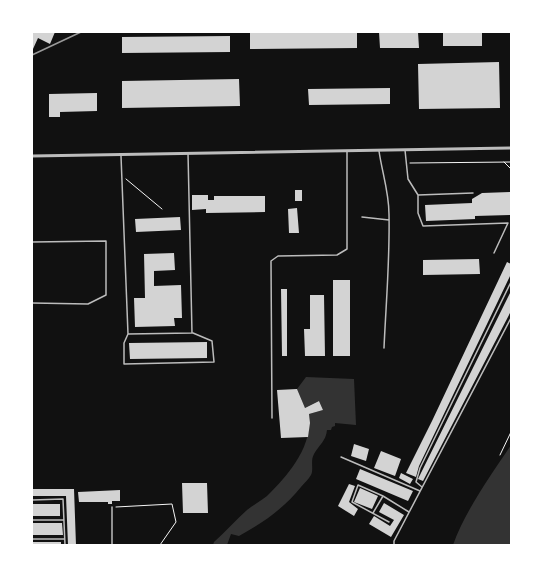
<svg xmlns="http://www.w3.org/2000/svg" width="543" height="577" viewBox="0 0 543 577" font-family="Mulish,sans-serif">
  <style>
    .water { fill: #333 }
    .building { fill: #d3d3d3 }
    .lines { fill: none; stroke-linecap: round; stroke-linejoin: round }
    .path { stroke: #f5f5f5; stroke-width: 1 }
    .service { stroke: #bcbcbc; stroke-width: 1.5 }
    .tertiary { stroke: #bcbcbc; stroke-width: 3 }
    .rail { stroke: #9a9a9a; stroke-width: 1.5 }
  </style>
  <rect width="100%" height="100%" fill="#111"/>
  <!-- water -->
  <path class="water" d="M306,377L354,379L356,425L335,423V426L332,427L331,430H327C326,441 319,445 314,454C310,461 314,469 311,475C308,480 304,483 301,487C284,508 263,523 239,536L231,534L227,545H213L214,542C225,532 236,520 247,510C253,505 261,501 267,496C289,475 313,446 309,414L323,410L319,401L305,408L297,389Z
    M511,445V545H453C465,511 491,475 511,445Z"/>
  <!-- building -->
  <path class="building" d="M32,32H55L50,44L38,38L33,49H32Z
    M357,32V48L250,49V33Z
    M379,32H418L419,48H380Z
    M443,32H482V46H443Z
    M230,36V52L122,53V37Z
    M499,62L500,108L419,109L418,64Z
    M239,79L240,106L122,108V81Z
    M390,88V104L309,105L308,89Z
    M97,93V111L60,112V117H49V94Z
    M295,190H302V201H295Z
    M511,192V215L475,216V219L426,221L425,205L472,203V199L482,193Z
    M192,195H208V200H214V196H265V212L206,213V209L192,210Z
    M297,208L299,233H289L288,209Z
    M180,217L181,230L136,232L135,219Z
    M174,253L175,270L154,271V286L181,285L182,318H174L175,326L135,327L134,298H145L144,254Z
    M479,259L480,274L423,275V260Z
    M507,262L511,264V274L419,466L416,477L406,473L432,421Z
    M333,280H350V356H333Z
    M281,289H287V356H282Z
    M511,291V311L423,481L418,479Z
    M310,295H324L325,356H305L304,329H310Z
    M207,342V358L130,359L129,343Z
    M297,389L305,408L319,401L323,410L309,414L310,423L308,437L281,438L277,390Z
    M354,444L369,449L366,461L351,456Z
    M381,451L401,459L395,476L374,468Z
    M360,469L413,491L408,501L356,479Z
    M401,473L413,479L410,484L399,478Z
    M182,483H207L208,513H183Z
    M349,484L355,486L349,502L358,509L354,516L338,506Z
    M360,488L378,496L372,509L354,502Z
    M32,489H74L76,545H68L66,496H32Z
    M120,490V501H112V504H108V502H79L78,492Z
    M384,503L404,515L391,537L369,524L374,516L390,526L394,520L379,512Z
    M32,504H60V516H32Z
    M32,523H62L63,535H32Z
    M32,542H61V545H32Z"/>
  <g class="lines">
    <!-- path -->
    <path class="path" d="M504,162L511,169
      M410,163L511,162
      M126,179L162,209
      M500,455L511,432
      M116,507L172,504L176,522L160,545"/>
    <!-- service -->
    <path class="service" d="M405,150L408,179L418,195V213L423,226L508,223L494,253
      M379,151C382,172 389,192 389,214C390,259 386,303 384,348
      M121,156L128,334L192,333L188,153
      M418,195L473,193
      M362,217L389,220
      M32,242L106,241V295L88,304L32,303
      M128,334L124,343V364L214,362L212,341L193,333
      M272,418L271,261L278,256L337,255L347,249V151
      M341,457L420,491
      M422,487L416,482L420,468L511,282
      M383,496L358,485L352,502L389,522
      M32,500L63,499L65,545
      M373,513L383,496L409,512
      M32,520H64
      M32,539H64
      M112,545V507
      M394,545V541L511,318"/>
    <!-- tertiary -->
    <path class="tertiary" d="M32,156L511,148"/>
    <!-- rail -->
    <path class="rail" d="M32,55L81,32"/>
  </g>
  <!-- border -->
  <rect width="543" height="577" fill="none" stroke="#ffffff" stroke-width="66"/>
</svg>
